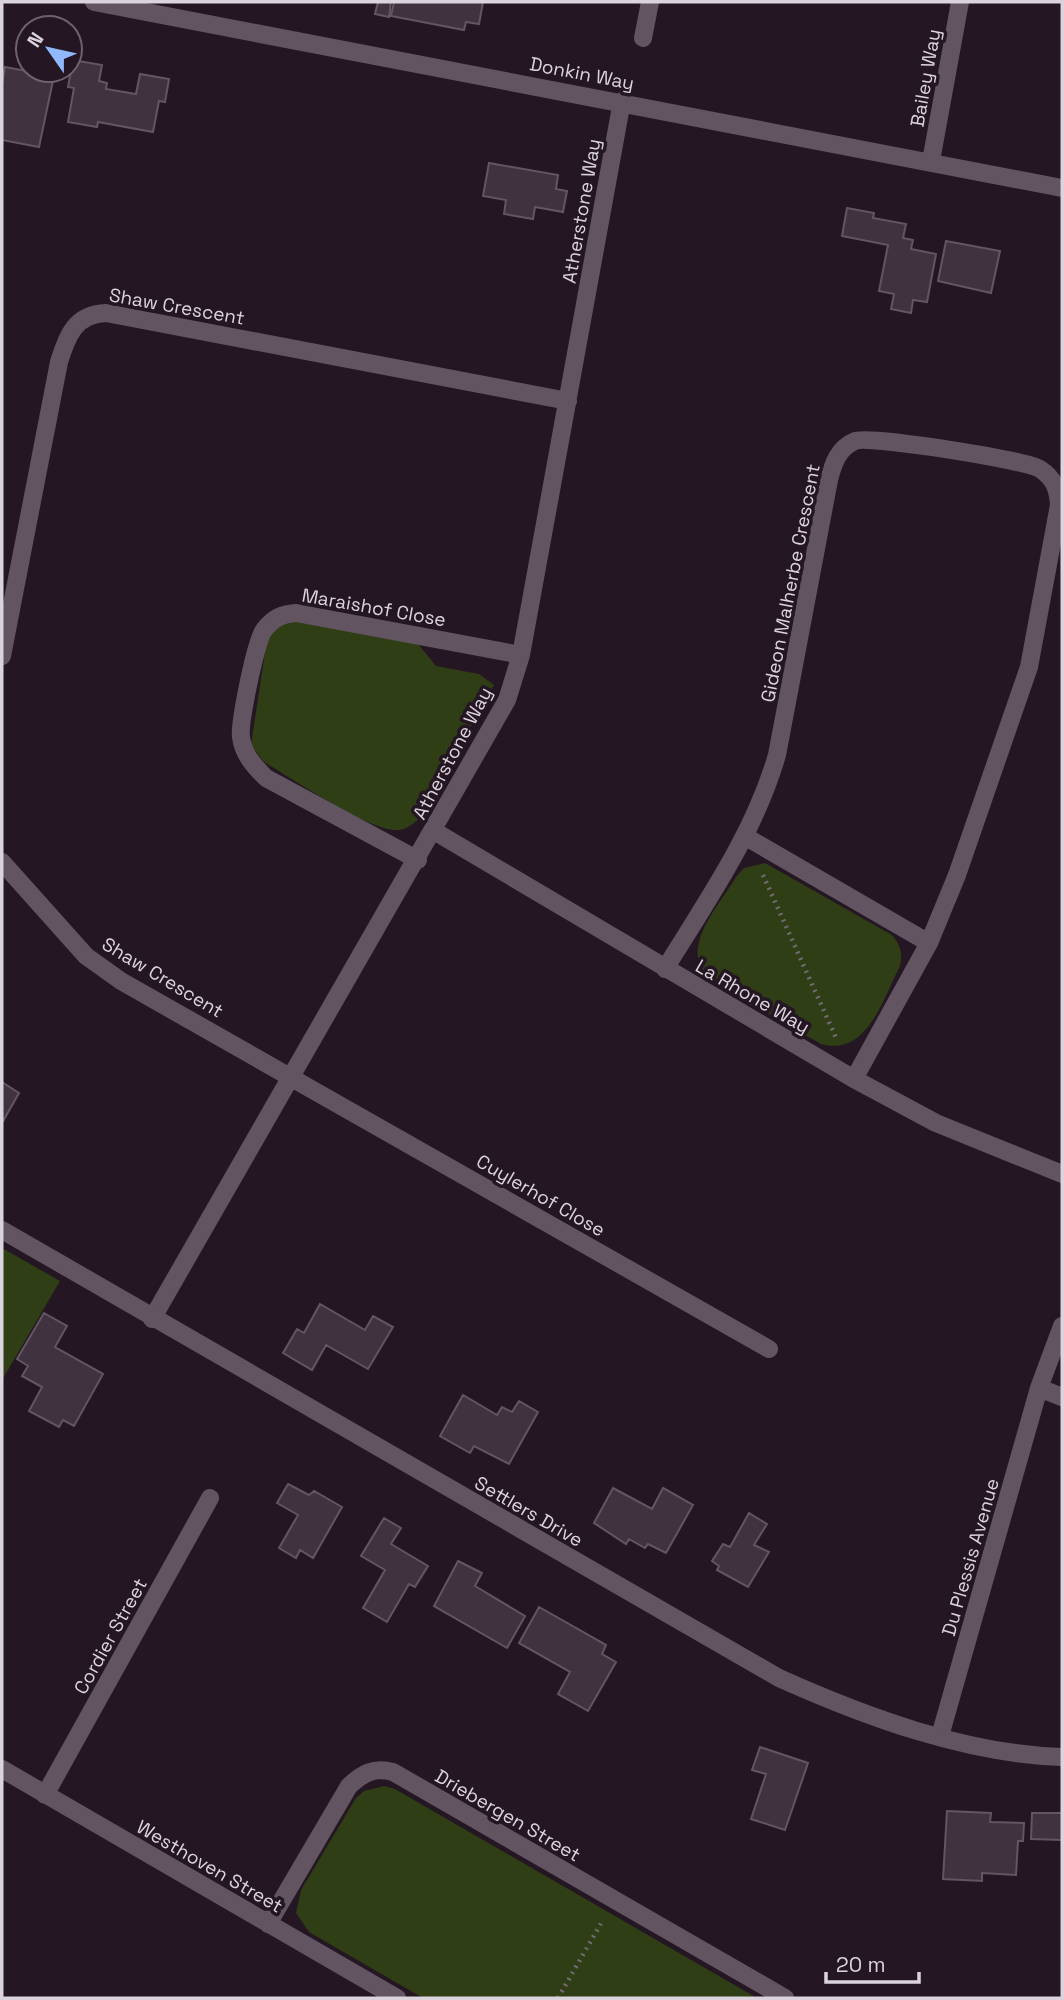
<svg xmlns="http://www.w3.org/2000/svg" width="1064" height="2000" viewBox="0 0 1064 2000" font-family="'Space Grotesk',sans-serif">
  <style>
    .green { fill: #2f3e14 }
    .building { fill: #40333f; stroke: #635563; stroke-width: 2 }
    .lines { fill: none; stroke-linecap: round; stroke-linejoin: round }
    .path { stroke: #756a74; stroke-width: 4.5; stroke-dasharray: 2 5; stroke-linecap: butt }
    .minor { stroke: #625461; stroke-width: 18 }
    .tertiary { stroke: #625461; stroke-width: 18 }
    .labels { text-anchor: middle; stroke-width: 7; stroke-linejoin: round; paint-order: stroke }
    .street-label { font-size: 19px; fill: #dcd4dc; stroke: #241723 }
  </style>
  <rect width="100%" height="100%" fill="#241723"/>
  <!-- green -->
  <path class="green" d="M295,618L418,644L436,666L479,674L494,685L421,817C414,823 407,830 398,830C372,833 290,777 264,762L251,745L267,639L270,630Z
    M765,863L892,935C900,944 903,954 900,966C883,999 867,1057 821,1044L710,980C677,949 719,906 736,877L744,868Z
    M2,1248L60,1281L2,1380Z
    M384,1786L395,1789L757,1998H423L309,1932L296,1913L301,1890L356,1798L364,1791Z"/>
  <!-- building -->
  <path class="building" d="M378,2H391L389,17L375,14Z
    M394,2H483L479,24L466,22L464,30L391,16Z
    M73,60L102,65L99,81L107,83L106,89L136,94L140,74L169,79L165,102L159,101L153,132L98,122L97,127L68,122L74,88L68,87Z
    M5,67L54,76L39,147L2,140V84Z
    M489,163L558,175L556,189L567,191L563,212L535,207L533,219L504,214L506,200L483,196Z
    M847,208L874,213L873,218L906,224L903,238L913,240L911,249L936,254L927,302L913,300L911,313L891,309L894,294L879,291L888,245L842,236Z
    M946,241L1000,251L991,293L938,281Z
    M2,1082L19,1093L2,1123Z
    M320,1304L365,1330L373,1316L393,1327L368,1369L326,1345L312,1370L283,1353L297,1329L304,1333Z
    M44,1313L67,1326L55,1347L103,1374L74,1426L63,1420L59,1427L29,1411L42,1387L22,1376L28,1366L17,1359Z
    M463,1395L497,1415L502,1407L512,1412L519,1401L538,1412L509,1464L474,1446L470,1453L440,1436Z
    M288,1484L309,1495L314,1491L342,1507L313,1558L300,1550L296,1558L279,1548L298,1515L277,1503Z
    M613,1488L652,1509L663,1488L693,1505L666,1553L648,1544L645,1548L629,1539L626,1544L594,1523Z
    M749,1513L767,1524L754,1545L769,1552L748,1587L717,1570L719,1566L712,1561L723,1544L730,1547Z
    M384,1518L401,1528L391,1544L428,1566L415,1587L409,1584L387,1622L363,1608L385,1570L361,1556Z
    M458,1561L482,1573L475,1586L525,1616L507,1648L434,1606Z
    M539,1607L606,1645L602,1654L616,1662L588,1711L558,1694L570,1672L519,1643Z
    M760,1747L808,1763L785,1830L751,1819L766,1774L752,1770Z
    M947,1811L991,1813L990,1822L1024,1823L1023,1841H1018L1016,1875L982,1873V1881L943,1879Z
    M1032,1813H1062V1840L1031,1839Z"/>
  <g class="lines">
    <!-- path -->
    <path class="path" d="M763,875L837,1040
      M558,1998L603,1920"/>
    <!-- minor -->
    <path class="minor" d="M94,2L1062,188
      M643,38L650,2
      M931,161L960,2
      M2,656L59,362C67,336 75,314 106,313L568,401
      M434,831L854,1079L936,1123L1062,1174
      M746,837L929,943
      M418,860L266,778C254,766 243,754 241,737C239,723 256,640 264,630C273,618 282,614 296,613L521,655
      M2,862L86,956L121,981L769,1349
      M665,969C708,899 754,834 777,755L829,480C833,464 838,448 855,441C868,435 1026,460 1040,469C1054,478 1058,489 1059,505L1029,667L957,875L929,943L854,1079
      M152,1319L507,700L521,655L622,101
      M1039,1388L1062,1397
      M940,1736L1039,1388L1062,1326
      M2,1769L397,1998
      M45,1795L210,1498
      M268,1924L349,1786C363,1773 374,1767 393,1772L785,1998"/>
    <!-- tertiary -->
    <path class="tertiary" d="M2,1230L779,1678C866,1717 966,1754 1062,1757"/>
  </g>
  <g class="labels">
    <!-- street labels -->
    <g class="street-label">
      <text transform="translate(582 73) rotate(11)" y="7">Donkin Way</text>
      <text transform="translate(925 78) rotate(-80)" y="7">Bailey Way</text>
      <text transform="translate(581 211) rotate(-80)" y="7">Atherstone Way</text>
      <text transform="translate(177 306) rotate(10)" y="7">Shaw Crescent</text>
      <text transform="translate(790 583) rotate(-79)" y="7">Gideon Malherbe Crescent</text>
      <text transform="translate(374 607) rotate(10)" y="7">Maraishof Close</text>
      <text transform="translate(452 753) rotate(-62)" y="7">Atherstone Way</text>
      <text transform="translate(163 977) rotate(31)" y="7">Shaw Crescent</text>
      <text transform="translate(753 996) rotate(30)" y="7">La Rhone Way</text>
      <text transform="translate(541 1195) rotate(30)" y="7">Cuylerhof Close</text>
      <text transform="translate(529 1511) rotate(30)" y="7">Settlers Drive</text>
      <text transform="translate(970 1557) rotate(-74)" y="7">Du Plessis Avenue</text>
      <text transform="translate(110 1636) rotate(-61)" y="7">Cordier Street</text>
      <text transform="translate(508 1815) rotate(30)" y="7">Driebergen Street</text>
      <text transform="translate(210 1866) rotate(30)" y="7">Westhoven Street</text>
    </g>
  </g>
  <!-- border -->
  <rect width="1064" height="2000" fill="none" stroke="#dcd4dc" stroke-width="7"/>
  <!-- north arrow -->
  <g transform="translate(49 49) rotate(304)"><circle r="33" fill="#241723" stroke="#6e636d" stroke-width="2"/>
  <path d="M0-5L12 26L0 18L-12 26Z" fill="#90b8fd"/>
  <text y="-10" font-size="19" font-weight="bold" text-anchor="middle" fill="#dcd4dc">N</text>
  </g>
  <!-- scale -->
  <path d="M826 1972v10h93v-10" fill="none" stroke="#dcd4dc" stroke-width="3.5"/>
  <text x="836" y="1972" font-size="21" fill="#dcd4dc" stroke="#241723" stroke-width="5" paint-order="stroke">20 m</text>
</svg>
